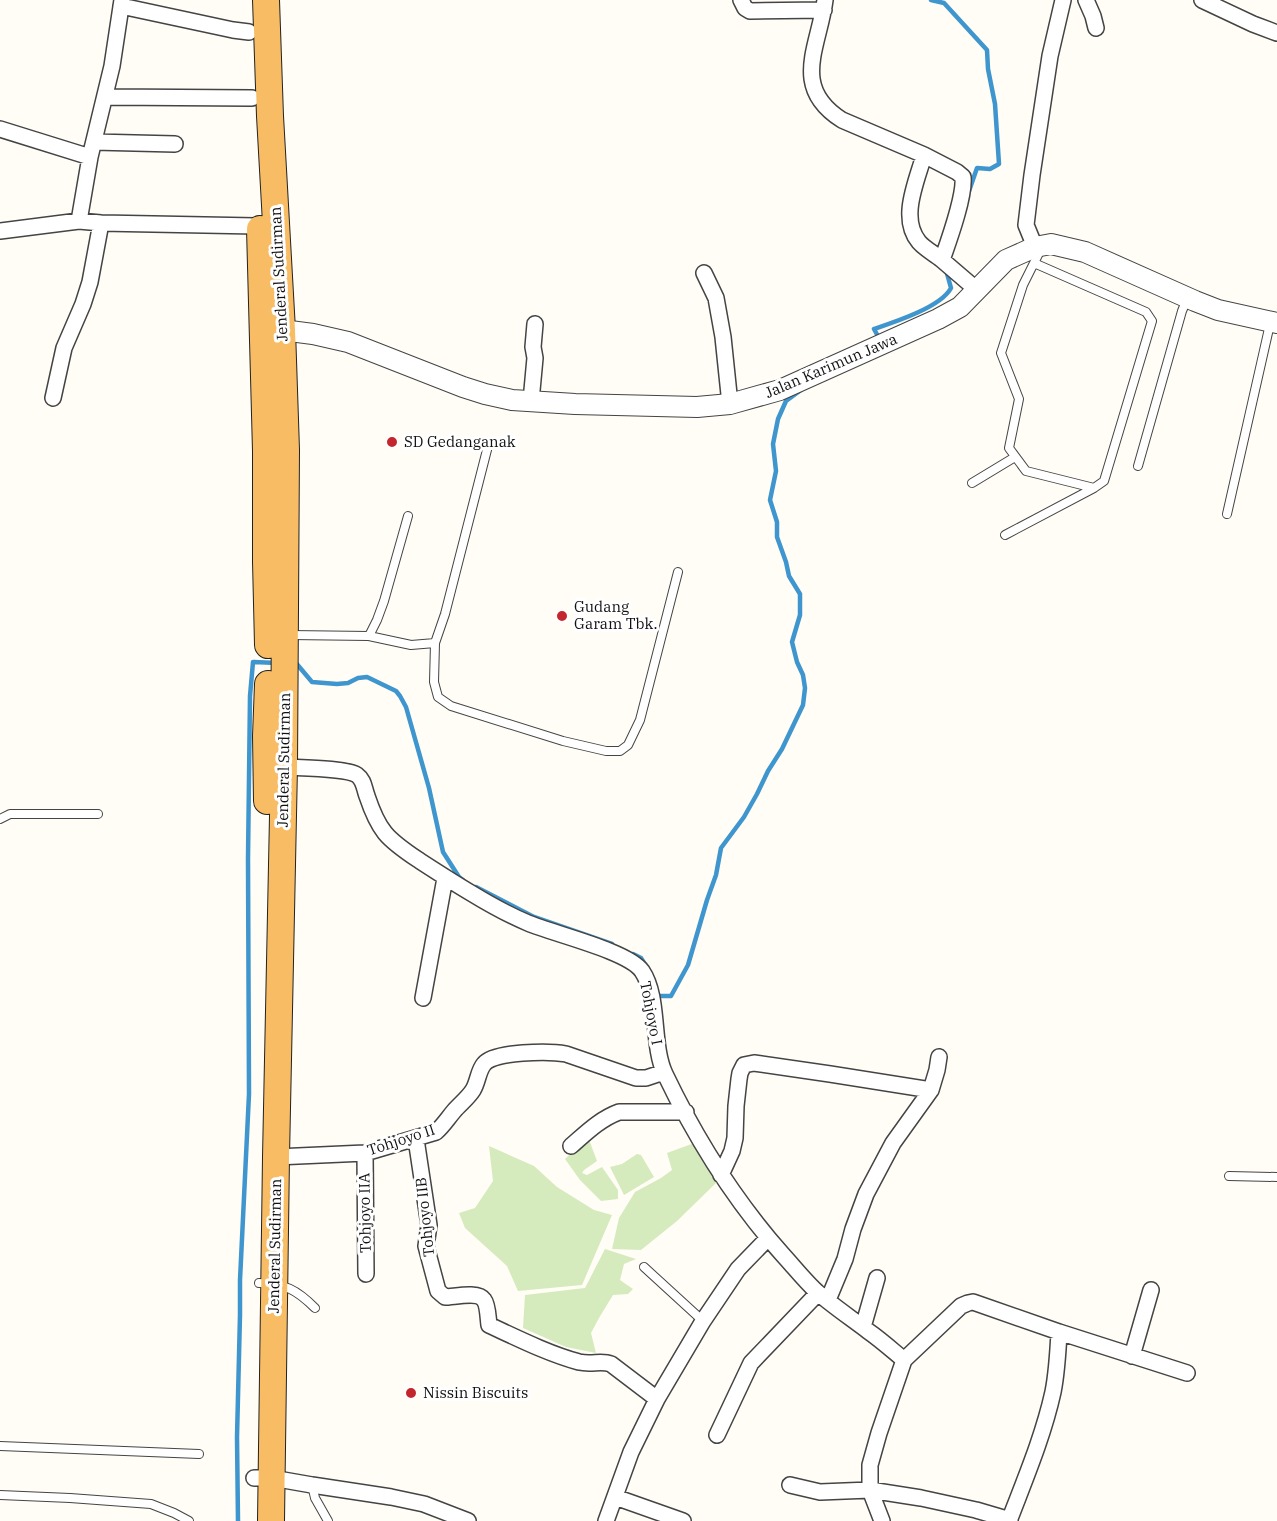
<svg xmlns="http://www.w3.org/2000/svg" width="1277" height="1521" viewBox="0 0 1277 1521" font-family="'IBM Plex Serif',serif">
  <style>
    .green { fill: #d5ebbd }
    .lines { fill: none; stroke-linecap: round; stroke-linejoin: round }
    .stream { stroke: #3f96cf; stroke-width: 4.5 }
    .service-casing { stroke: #444; stroke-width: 10 }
    .minor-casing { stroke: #444; stroke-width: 18 }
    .tertiary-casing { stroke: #444; stroke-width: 22 }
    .trunk-casing { stroke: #222; stroke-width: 28 }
    .service { stroke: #fff; stroke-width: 8 }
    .minor { stroke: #fff; stroke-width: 15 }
    .tertiary { stroke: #fff; stroke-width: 20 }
    .trunk { stroke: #f7bc64; stroke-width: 26 }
    .poi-dot { fill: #c4262e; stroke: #fff; stroke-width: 2 }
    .labels { text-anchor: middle; stroke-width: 6; stroke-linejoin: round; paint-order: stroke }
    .street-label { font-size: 15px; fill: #111; stroke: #fff }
    .poi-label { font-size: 15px; fill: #111; stroke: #fff; text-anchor: start }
  </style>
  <rect width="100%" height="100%" fill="#fffdf5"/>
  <!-- green -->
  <path class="green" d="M588,1137L597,1161L584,1170L582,1173L587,1175L602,1167L618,1190V1199L601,1201L580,1180L565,1159Z
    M697,1142L716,1183L677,1221L641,1250L612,1249L619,1218L635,1192L661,1178L672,1170L667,1153Z
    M489,1146L534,1166L557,1187L594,1210L612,1215L582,1285L518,1291L507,1266L465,1228L459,1213L475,1208L493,1181Z
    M637,1154L641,1155L654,1177L624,1195L610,1167L622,1164Z
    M605,1249L636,1259L624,1264L620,1280L633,1289L628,1294L613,1295L599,1318L591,1333L596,1353L566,1347L523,1328L525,1295L585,1288Z"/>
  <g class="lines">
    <!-- stream -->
    <path class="stream" d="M931,0L944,3L987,50L988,69L995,104L999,164L990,169L977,168L969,191
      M880,340L874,329C895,322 941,307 951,288L946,270
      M292,663H296L312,682L337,684L348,683L358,678L367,677L396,691L400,696L406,707L429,788L443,852L459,877L463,880
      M476,887L534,917L612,944
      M633,954L641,958L646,966
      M656,994L657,996H671L688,965L707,900L716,875L721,848L744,817L757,794L768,771L782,749L803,705L805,688L803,675L797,662L792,642L800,615V594L789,576L786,562L777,537V522L770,500L776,471L773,444L778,419L786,401L801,390
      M238,1521L237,1437L240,1315V1280L249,1094L248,859L250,696L253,662L277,663"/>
    <!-- service casing -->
    <g class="service-casing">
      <path id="service" d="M1034,263L1146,312L1152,321L1104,481L1094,488L1026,471L1009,448L1019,399L1001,353L1023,285L1042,247
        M1138,466L1182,311L1187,299
        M972,483L1015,457
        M1227,514L1270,324
        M1005,535L1094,488
        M290,635L369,636L377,620L384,601L408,516
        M369,636L411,645L435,643L445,614L489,442
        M435,643L434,682L438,697L451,706L563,741L606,751H620L628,745L640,720L678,572
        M0,819L10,814H98
        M1229,1176L1277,1177
        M644,1267L703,1321
        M259,1283C285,1284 296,1289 315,1308
        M0,1446L199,1454
        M312,1485L315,1498L328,1521
        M0,1495L70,1498L151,1504L174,1513L189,1521"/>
    </g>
    <!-- minor casing -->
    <g class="minor-casing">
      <path id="minor" d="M741,0L745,8L750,11L824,10
        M825,0C819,47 790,87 842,120L924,155L957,172L963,177C965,196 949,240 942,260L977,290
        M1086,0L1093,16L1096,28
        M1202,0L1253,24L1277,33
        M121,6L233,30L249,32
        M106,97L252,98
        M0,129L90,157
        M94,142L175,144
        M924,155C917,181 899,218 919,242C925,249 935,254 942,260
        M79,221L90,157L112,66L122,0
        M0,231L79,221L101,223L260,226
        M1035,247L1026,225L1032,175L1050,56L1063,0
        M704,273L716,298L723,337L730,404
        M53,398L64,348L83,304L90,282L101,223
        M531,401L535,358L533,347L535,324
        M284,767C299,768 346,768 357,775C364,780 364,788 367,796C371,808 376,822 385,833C394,844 408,853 420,861C437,872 454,883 471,893C489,904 509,915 528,923C554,934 628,951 642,971C660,998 651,1044 665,1074C696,1139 735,1201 783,1255C794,1267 805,1281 817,1292C833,1306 851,1318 868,1331C881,1340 892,1350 904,1360
        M423,998L445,878
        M416,1139L429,1225L426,1246L438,1291L445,1297C454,1297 478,1291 484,1300C488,1305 488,1318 489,1325C517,1338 549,1354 579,1362C592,1365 601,1360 611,1364L657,1399
        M571,1146C586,1133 600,1119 619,1112H686
        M365,1153L366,1274
        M276,1157L365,1153L436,1132C443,1126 448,1118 454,1111C460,1104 468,1098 473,1090C478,1082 478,1071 484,1064C494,1051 550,1051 566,1054L636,1078H646L664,1072
        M721,1175L732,1151L735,1138L736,1106L739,1079L740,1073L744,1065L754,1063L830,1074L931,1090
        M828,1300L845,1259L853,1229L866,1194L893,1143L931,1090L937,1070L939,1057
        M863,1327L877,1278
        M1059,1332L1187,1373
        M1132,1356L1151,1290
        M717,1435L751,1363L818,1293
        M254,1478H272L312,1485L391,1497L424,1504L468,1521
        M790,1485L820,1492L870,1490L921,1498L976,1510L1010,1520
        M615,1497L683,1521
        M606,1521L631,1452L657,1399L703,1321L738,1269L768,1238
        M882,1521L870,1490V1465L879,1433L904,1360L961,1306L968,1303L973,1302L1059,1332C1058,1352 1057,1372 1053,1392C1043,1437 1025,1479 1009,1521"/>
    </g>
    <!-- tertiary casing -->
    <g class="tertiary-casing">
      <path id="tertiary" d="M269,331L282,330L313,334L348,342L463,387L485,394L512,400L575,404L697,407L730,404L780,390L938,319L960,307L1006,260L1035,247L1051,244L1085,252L1195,301L1218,310L1277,323"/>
    </g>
    <!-- trunk casing -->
    <g class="trunk-casing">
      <path id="trunk" d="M266,0L270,116L282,330L286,450L284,767L276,1157L271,1521
        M260,229L266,451V562L268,645
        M267,801L266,736L268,684"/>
    </g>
    <!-- service -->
    <use href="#service" class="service"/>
    <!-- minor -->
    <use href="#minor" class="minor"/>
    <!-- tertiary -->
    <use href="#tertiary" class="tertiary"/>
    <!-- trunk -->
    <use href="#trunk" class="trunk"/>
  </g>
  <!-- markers -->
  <g class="poi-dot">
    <circle cx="392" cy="442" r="6"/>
    <circle cx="562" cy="616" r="6"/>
    <circle cx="411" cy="1393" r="6"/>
  </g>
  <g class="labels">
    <!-- street labels -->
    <g class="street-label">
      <text transform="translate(279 274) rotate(-93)" y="5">Jenderal Sudirman</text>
      <text transform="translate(831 366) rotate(-23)" y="5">Jalan Karimun Jawa</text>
      <text transform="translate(284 760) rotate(-89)" y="5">Jenderal Sudirman</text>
      <text transform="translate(651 1013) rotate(79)" y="5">Tohjoyo I</text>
      <text transform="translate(401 1140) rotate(-18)" y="5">Tohjoyo II</text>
      <text transform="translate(365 1213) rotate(-91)" y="5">Tohjoyo IIA</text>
      <text transform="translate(425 1217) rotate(-96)" y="5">Tohjoyo IIB</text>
      <text transform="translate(275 1246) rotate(-89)" y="5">Jenderal Sudirman</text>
    </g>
    <!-- poi labels -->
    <g class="poi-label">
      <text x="404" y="447">SD Gedanganak</text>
      <text x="574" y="612">Gudang<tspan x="574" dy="17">Garam Tbk.</tspan></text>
      <text x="423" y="1398">Nissin Biscuits</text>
    </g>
  </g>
</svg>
